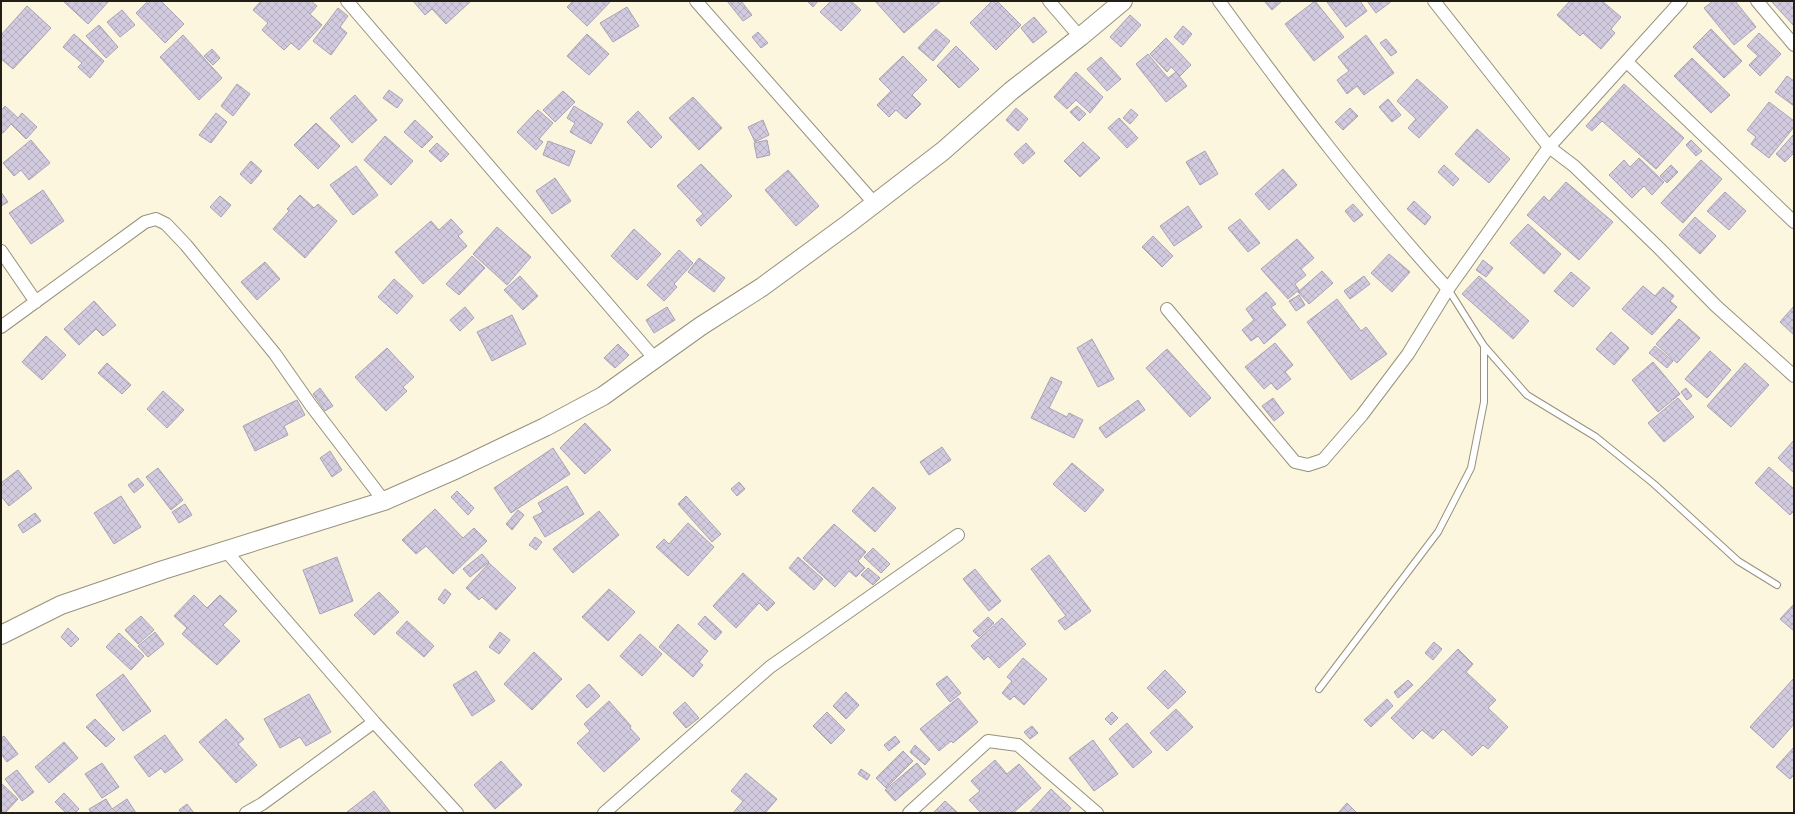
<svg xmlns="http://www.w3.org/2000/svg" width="1795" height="814" viewBox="0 0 1795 814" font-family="'Noto Sans',sans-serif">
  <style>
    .building { fill: url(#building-cross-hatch); stroke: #a8a2b6 }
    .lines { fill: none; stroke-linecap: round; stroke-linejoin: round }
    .lane-casing { stroke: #97917d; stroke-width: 8 }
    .street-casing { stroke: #97917d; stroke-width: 14 }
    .secondary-casing { stroke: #97917d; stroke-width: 20 }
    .lane { stroke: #fff; stroke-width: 6 }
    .street { stroke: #fff; stroke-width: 12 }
    .secondary { stroke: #fff; stroke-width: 18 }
  </style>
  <defs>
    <pattern id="building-cross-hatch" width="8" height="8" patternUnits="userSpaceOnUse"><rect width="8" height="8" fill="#d2cbe0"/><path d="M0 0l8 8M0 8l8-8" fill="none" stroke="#b4aebf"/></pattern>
  </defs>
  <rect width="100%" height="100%" fill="#fcf6df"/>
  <!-- building -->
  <path class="building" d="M63,1H109L88,24Z
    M148,1H161L184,24L165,43L136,13Z
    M261,1H311L317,6L310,14L322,25L299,50L291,43L284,50L262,30L268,23L253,10Z
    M413,1H471L446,24L432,9L425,15Z
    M573,1H611L587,26L567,7Z
    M727,1H741L752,15L743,21Z
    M807,1H818L813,7Z
    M831,1H851L861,10L841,31L820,12Z
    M875,1H941L904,33Z
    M992,1H997L1021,25L996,50L970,23Z
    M1264,1H1282L1272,10Z
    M1315,1L1344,37L1314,61L1285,24Z
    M1360,1L1367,11L1346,27L1327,2Z
    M1367,1H1392L1376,13Z
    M1570,1H1602L1621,17L1611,29L1615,33L1601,49L1583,33L1580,36L1557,15Z
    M1713,1H1735L1756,27L1734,45L1704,8Z
    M1771,1H1794V26Z
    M27,6L51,28L13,69L1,59V35Z
    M627,7L639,26L613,42L600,23Z
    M338,8L348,16L340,27L347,33L331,55L313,41Z
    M122,10L135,25L120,37L107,22Z
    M1130,15L1141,25L1121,47L1110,37Z
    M1034,17L1047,32L1033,43L1021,28Z
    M99,25L118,47L106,58L86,36Z
    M1183,26L1192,34L1183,45L1174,37Z
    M936,29L950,41L933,61L918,48Z
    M1711,29L1742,61L1724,78L1693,47Z
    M758,32L768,43L761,48L752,37Z
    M1759,33L1781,54L1760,76L1749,65L1758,56L1747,46Z
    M74,34L104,61L90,78L78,67L82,63L63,47Z
    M587,34L609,54L589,75L567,56Z
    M183,35L222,78L199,100L160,57Z
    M1366,35L1394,73L1364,95L1357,86L1347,94L1337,80L1349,71L1338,57Z
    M1166,38L1191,65L1180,76L1171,67L1167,72L1150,54Z
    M1386,39L1397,52L1391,56L1380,43Z
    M956,46L979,69L959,88L937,66Z
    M212,49L220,58L213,65L204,56Z
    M1148,54L1168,78L1176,72L1187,86L1166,102L1136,64Z
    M903,56L927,80L912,95L921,104L906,119L896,110L889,117L877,105L891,91L879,79Z
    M1101,57L1121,79L1107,91L1087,69Z
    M1692,58L1730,95L1711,113L1674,76Z
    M1076,72L1103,97L1090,113L1076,100L1067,109L1054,97Z
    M1787,76L1794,81V106L1775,92Z
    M1417,79L1448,107L1419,138L1408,128L1416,119L1397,101Z
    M237,84L250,94L233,116L221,106Z
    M1624,84L1684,138L1656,169L1602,121L1592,131L1586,126Z
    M389,90L403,100L397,108L383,98Z
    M563,91L575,102L555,122L543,110Z
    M355,95L377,120L352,143L330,118Z
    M693,97L722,128L699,150L669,118Z
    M1388,99L1401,115L1392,122L1379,107Z
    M1769,102L1794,121V127L1769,158L1751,144L1756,137L1747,130Z
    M5,106L18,118L22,113L37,127L26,139L11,124L3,133L1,132V111Z
    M574,106L603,124L591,144L570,132L575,123L567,118Z
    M1077,106L1086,114L1079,121L1070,112Z
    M1016,108L1028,119L1018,131L1006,120Z
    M1350,108L1358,116L1343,130L1335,122Z
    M1131,109L1138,115L1130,124L1123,118Z
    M538,110L553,123L539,139L543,142L536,150L517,132Z
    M638,111L662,137L651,148L627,122Z
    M216,113L227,122L211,143L199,135Z
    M1119,118L1138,138L1127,148L1108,128Z
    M415,120L433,137L422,148L404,132Z
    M763,120L769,135L755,142L748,127Z
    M316,123L340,146L318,169L294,145Z
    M1477,129L1510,159L1489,183L1455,154Z
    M1794,134V153L1785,162L1776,154Z
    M385,136L413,161L391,185L364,160Z
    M31,140L50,163L29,180L21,170L14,176L3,163Z
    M767,140L770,155L757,158L754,143Z
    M1691,140L1702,151L1696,156L1686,145Z
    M548,141L575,151L569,166L543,155Z
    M1083,142L1100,158L1080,177L1064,161Z
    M437,143L449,154L441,162L429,151Z
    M1026,143L1035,153L1023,164L1014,154Z
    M1205,151L1218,174L1200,185L1186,162Z
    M1639,158L1664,182L1652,195L1644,186L1632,198L1609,175L1624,160L1630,167Z
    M1701,160L1722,179L1683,223L1661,203Z
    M251,161L262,171L251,184L240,174Z
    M701,164L732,196L701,226L696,220L703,214L677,186Z
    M1444,165L1459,179L1453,186L1438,172Z
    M1671,165L1678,172L1667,183L1660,176Z
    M356,166L378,195L353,215L330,185Z
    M1283,169L1297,185L1269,210L1255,194Z
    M788,170L819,206L796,226L765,190Z
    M555,178L571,201L552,214L536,191Z
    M1566,182L1613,222L1579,260L1527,215L1544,196L1549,201Z
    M43,190L64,221L31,244L9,213Z
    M1,192L8,202L1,206Z
    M1725,192L1746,211L1729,230L1707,211Z
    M300,195L314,208L318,204L337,221L305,258L273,229L289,211L287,209Z
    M220,196L231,205L221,217L210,207Z
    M1414,201L1431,217L1425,225L1407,209Z
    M1353,204L1363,215L1354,222L1345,211Z
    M1188,206L1202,227L1174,246L1160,226Z
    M1695,217L1716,236L1700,254L1679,235Z
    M451,219L463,232L458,236L467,246L423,284L395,252L431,221L439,230Z
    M1240,219L1260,243L1248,252L1228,228Z
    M1528,224L1561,254L1544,274L1510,243Z
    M497,227L531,257L507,285L473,254Z
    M634,229L661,254L637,280L611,256Z
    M1153,236L1173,256L1162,267L1142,247Z
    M1297,239L1314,258L1301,269L1306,275L1295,284L1299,290L1288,299L1261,269Z
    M679,250L693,263L674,284L677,287L664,301L647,285Z
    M1389,254L1410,272L1392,292L1371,273Z
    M472,256L485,268L459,295L446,284Z
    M699,258L725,278L714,292L688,272Z
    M1483,260L1493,268L1486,277L1476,270Z
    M265,262L280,279L257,300L241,282Z
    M1322,271L1333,283L1309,304L1298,292Z
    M1571,272L1590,288L1573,307L1554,291Z
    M520,276L538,296L523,310L504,290Z
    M1364,276L1370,284L1350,299L1344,291Z
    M1479,276L1529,321L1513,339L1462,294Z
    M394,279L413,296L397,314L378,297Z
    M1643,286L1655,296L1663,287L1674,296L1670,301L1677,307L1652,335L1622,309Z
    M1266,292L1276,304L1271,307L1286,325L1264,344L1258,336L1251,341L1242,330L1254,320L1246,309Z
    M1299,295L1305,305L1296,311L1289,301Z
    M1337,299L1361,331L1366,327L1387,354L1351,380L1307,322Z
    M94,301L116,325L103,336L96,329L79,345L64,329Z
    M1794,306V335L1780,322Z
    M465,307L474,318L460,331L450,320Z
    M667,307L675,320L654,333L646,320Z
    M512,315L526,344L492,361L477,332Z
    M1679,319L1700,338L1677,363L1656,344Z
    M1611,332L1629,348L1614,365L1596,349Z
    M46,336L66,355L42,380L22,362Z
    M1092,339L1114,379L1098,387L1077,348Z
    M1275,343L1293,365L1285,372L1291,379L1277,390L1271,383L1264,389L1245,367Z
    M618,344L629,355L615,368L604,358Z
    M1655,346L1673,361L1667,368L1649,353Z
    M387,348L414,377L403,387L407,391L386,411L355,377Z
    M1167,349L1211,398L1190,417L1146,368Z
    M1710,351L1731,370L1707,398L1685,379Z
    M1653,362L1680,394L1658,412L1632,380Z
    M107,363L131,385L122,394L98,373Z
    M1745,363L1769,385L1731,427L1707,406Z
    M1051,377L1062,382L1049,408L1067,417L1069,413L1083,420L1074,438L1031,418Z
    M320,388L333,406L325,411L313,394Z
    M1686,388L1692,396L1687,400L1681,392Z
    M163,391L184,410L167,428L147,409Z
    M1273,398L1284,413L1274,421L1262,406Z
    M1678,398L1694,417L1664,442L1648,423Z
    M297,400L305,415L284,426L288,435L255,451L243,426Z
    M1138,400L1145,410L1106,438L1099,428Z
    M585,423L611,450L585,474L560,448Z
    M1794,440V473L1778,458Z
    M942,447L951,460L929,475L920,462Z
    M553,448L570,474L511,513L494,488Z
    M330,451L342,470L332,477L320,458Z
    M1072,463L1104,490L1085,512L1053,484Z
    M1769,467L1794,489V511L1790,515L1755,483Z
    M158,468L183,500L171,510L146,477Z
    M18,470L32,488L9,506L1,496V483Z
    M138,478L144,485L134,493L128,485Z
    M739,482L745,489L737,496L731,489Z
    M567,486L584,514L545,537L533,517L543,512L538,503Z
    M873,487L896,508L875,532L852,511Z
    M457,491L474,508L468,515L451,497Z
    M121,496L141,527L114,544L94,513Z
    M686,496L721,534L712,542L678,504Z
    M185,504L192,515L179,523L172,512Z
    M435,509L463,538L474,528L487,541L453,574L426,546L416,554L402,540Z
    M518,510L524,515L512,530L506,524Z
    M599,511L619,535L573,573L553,549Z
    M35,513L41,521L23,533L18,525Z
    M688,523L714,547L688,576L656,547L664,539L669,544Z
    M834,524L866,552L858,561L865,568L856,577L849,571L835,587L803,558Z
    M535,537L542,542L536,550L529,545Z
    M873,548L890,564L881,573L864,557Z
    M482,554L489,562L470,577L463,569Z
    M1049,555L1091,611L1065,630L1058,621L1066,616L1031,569Z
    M337,557L353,601L320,614L303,570Z
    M798,557L823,579L814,590L789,568Z
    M489,563L516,588L496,610L482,597L479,600L466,588Z
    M868,568L880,578L873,585L861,575Z
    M975,569L1001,601L989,611L963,579Z
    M743,573L775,603L767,611L759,603L736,628L713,606Z
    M445,589L451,594L444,604L438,599Z
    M609,589L635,612L608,641L582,617Z
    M379,592L399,612L374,635L354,615Z
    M194,595L207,608L220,595L237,611L223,625L240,641L217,665L182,634L187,628L174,616Z
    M1794,604V631L1780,619Z
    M141,616L154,630L138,644L125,630Z
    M705,616L722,632L715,640L698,624Z
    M988,617L994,623L979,637L973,631Z
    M1002,618L1026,644L999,668L988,656L984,660L971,646Z
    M407,621L434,646L424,657L396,633Z
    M678,624L708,651L699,662L703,665L693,677L659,647Z
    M68,628L79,639L71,647L61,637Z
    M155,632L164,644L148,657L138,646Z
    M500,632L510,640L499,654L489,647Z
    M119,633L144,656L131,670L106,647Z
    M640,634L662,654L642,676L620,656Z
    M1434,642L1442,649L1433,660L1425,653Z
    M1458,649L1473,664L1466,672L1496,700L1488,708L1508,727L1488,749L1483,745L1472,756L1443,729L1433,739L1422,730L1413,739L1391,718Z
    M534,652L562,679L532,710L504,684Z
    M1023,658L1047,679L1024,705L1014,696L1010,700L1002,693L1012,681L1007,677Z
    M1165,670L1186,692L1168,709L1147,688Z
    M476,671L495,701L472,716L453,685Z
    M123,674L151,711L123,731L96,695Z
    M947,676L961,693L950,702L936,684Z
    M1794,678V724L1773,748L1750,727Z
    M1408,680L1413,685L1398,698L1394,692Z
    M589,684L600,696L587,708L576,696Z
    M846,692L859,705L846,719L833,706Z
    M309,694L331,732L306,746L300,737L280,748L264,719Z
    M958,698L978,722L953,743L951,741L939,751L920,729Z
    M1387,699L1393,706L1371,727L1364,720Z
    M609,701L631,726L630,728L640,739L604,772L577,743L590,731L584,724Z
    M685,702L699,718L686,728L673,713Z
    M1176,709L1193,727L1167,751L1150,733Z
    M827,712L845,730L831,744L813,726Z
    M1112,712L1118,718L1111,725L1105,719Z
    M95,719L115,739L106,747L86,727Z
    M226,719L244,739L238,744L257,765L236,783L199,742Z
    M1127,723L1152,752L1133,768L1109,739Z
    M1032,726L1038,733L1030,739L1024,732Z
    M165,735L183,760L165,773L161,768L149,777L134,757Z
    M4,736L18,754L7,762L1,754V738Z
    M895,736L900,742L889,751L884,745Z
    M1093,740L1118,774L1094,791L1069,758Z
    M64,742L78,758L49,783L35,767Z
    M915,745L930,759L925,765L910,752Z
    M1794,747V775L1790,779L1776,767Z
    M903,751L913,761L886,788L876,778Z
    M995,760L1007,774L1019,764L1041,788L1013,813H1002L1000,810L997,813H981L969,800L980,791L971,781Z
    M501,761L522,785L495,809L474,785Z
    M102,763L119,787L102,798L85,774Z
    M917,763L926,774L895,801L885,790Z
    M861,769L870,775L867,780L858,774Z
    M17,770L34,792L22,801L5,779Z
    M746,773L777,799L765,813H733L743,801L731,791Z
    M1,783L18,799L5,813H1Z
    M1051,789L1071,808L1067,813H1029Z
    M374,791L391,813H348L347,812Z
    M64,793L79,809L75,813H66L55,802Z
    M106,799L112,809L127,799L136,813H91L89,809Z
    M945,801L958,813H933Z
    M1347,803L1357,813H1338Z
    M187,804L194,813H181L179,810Z"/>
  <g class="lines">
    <!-- lane casing -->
    <g class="lane-casing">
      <path id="lane" d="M1448,289L1484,346L1527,395L1596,437L1654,484L1738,561L1777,585
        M1319,689L1438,532L1471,468L1484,402V346"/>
    </g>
    <!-- street casing -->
    <g class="street-casing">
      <path id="street" d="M347,1L655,359
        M696,1L875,204
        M1049,1L1080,37
        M1219,1C1291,100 1365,198 1448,289
        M1434,1L1549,147L1574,166L1659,248L1716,306L1794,376
        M1757,1L1794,45
        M1627,62L1794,222
        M1,251L36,302
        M1167,309L1295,462L1308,465L1323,460L1362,415L1408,354L1448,289L1549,147L1681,1
        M1,327L145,222L156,219L166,224L186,245L275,354L310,404L384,501
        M226,551L374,722L457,813
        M246,813L262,804L374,722
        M604,813L770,667L958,535
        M909,813L988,741L1018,745L1097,813"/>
    </g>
    <!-- secondary casing -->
    <g class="secondary-casing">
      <path id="secondary" d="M1,635L61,605L163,570L384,501L457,469L545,427L603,396L701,326L762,287L848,224L943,151L1011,91L1080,37L1123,1"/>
    </g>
    <!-- lane -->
    <use href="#lane" class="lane"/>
    <!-- street -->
    <use href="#street" class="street"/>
    <!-- secondary -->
    <use href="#secondary" class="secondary"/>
  </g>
  <!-- border -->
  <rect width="1795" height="814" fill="none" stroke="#211e16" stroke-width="4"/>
</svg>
